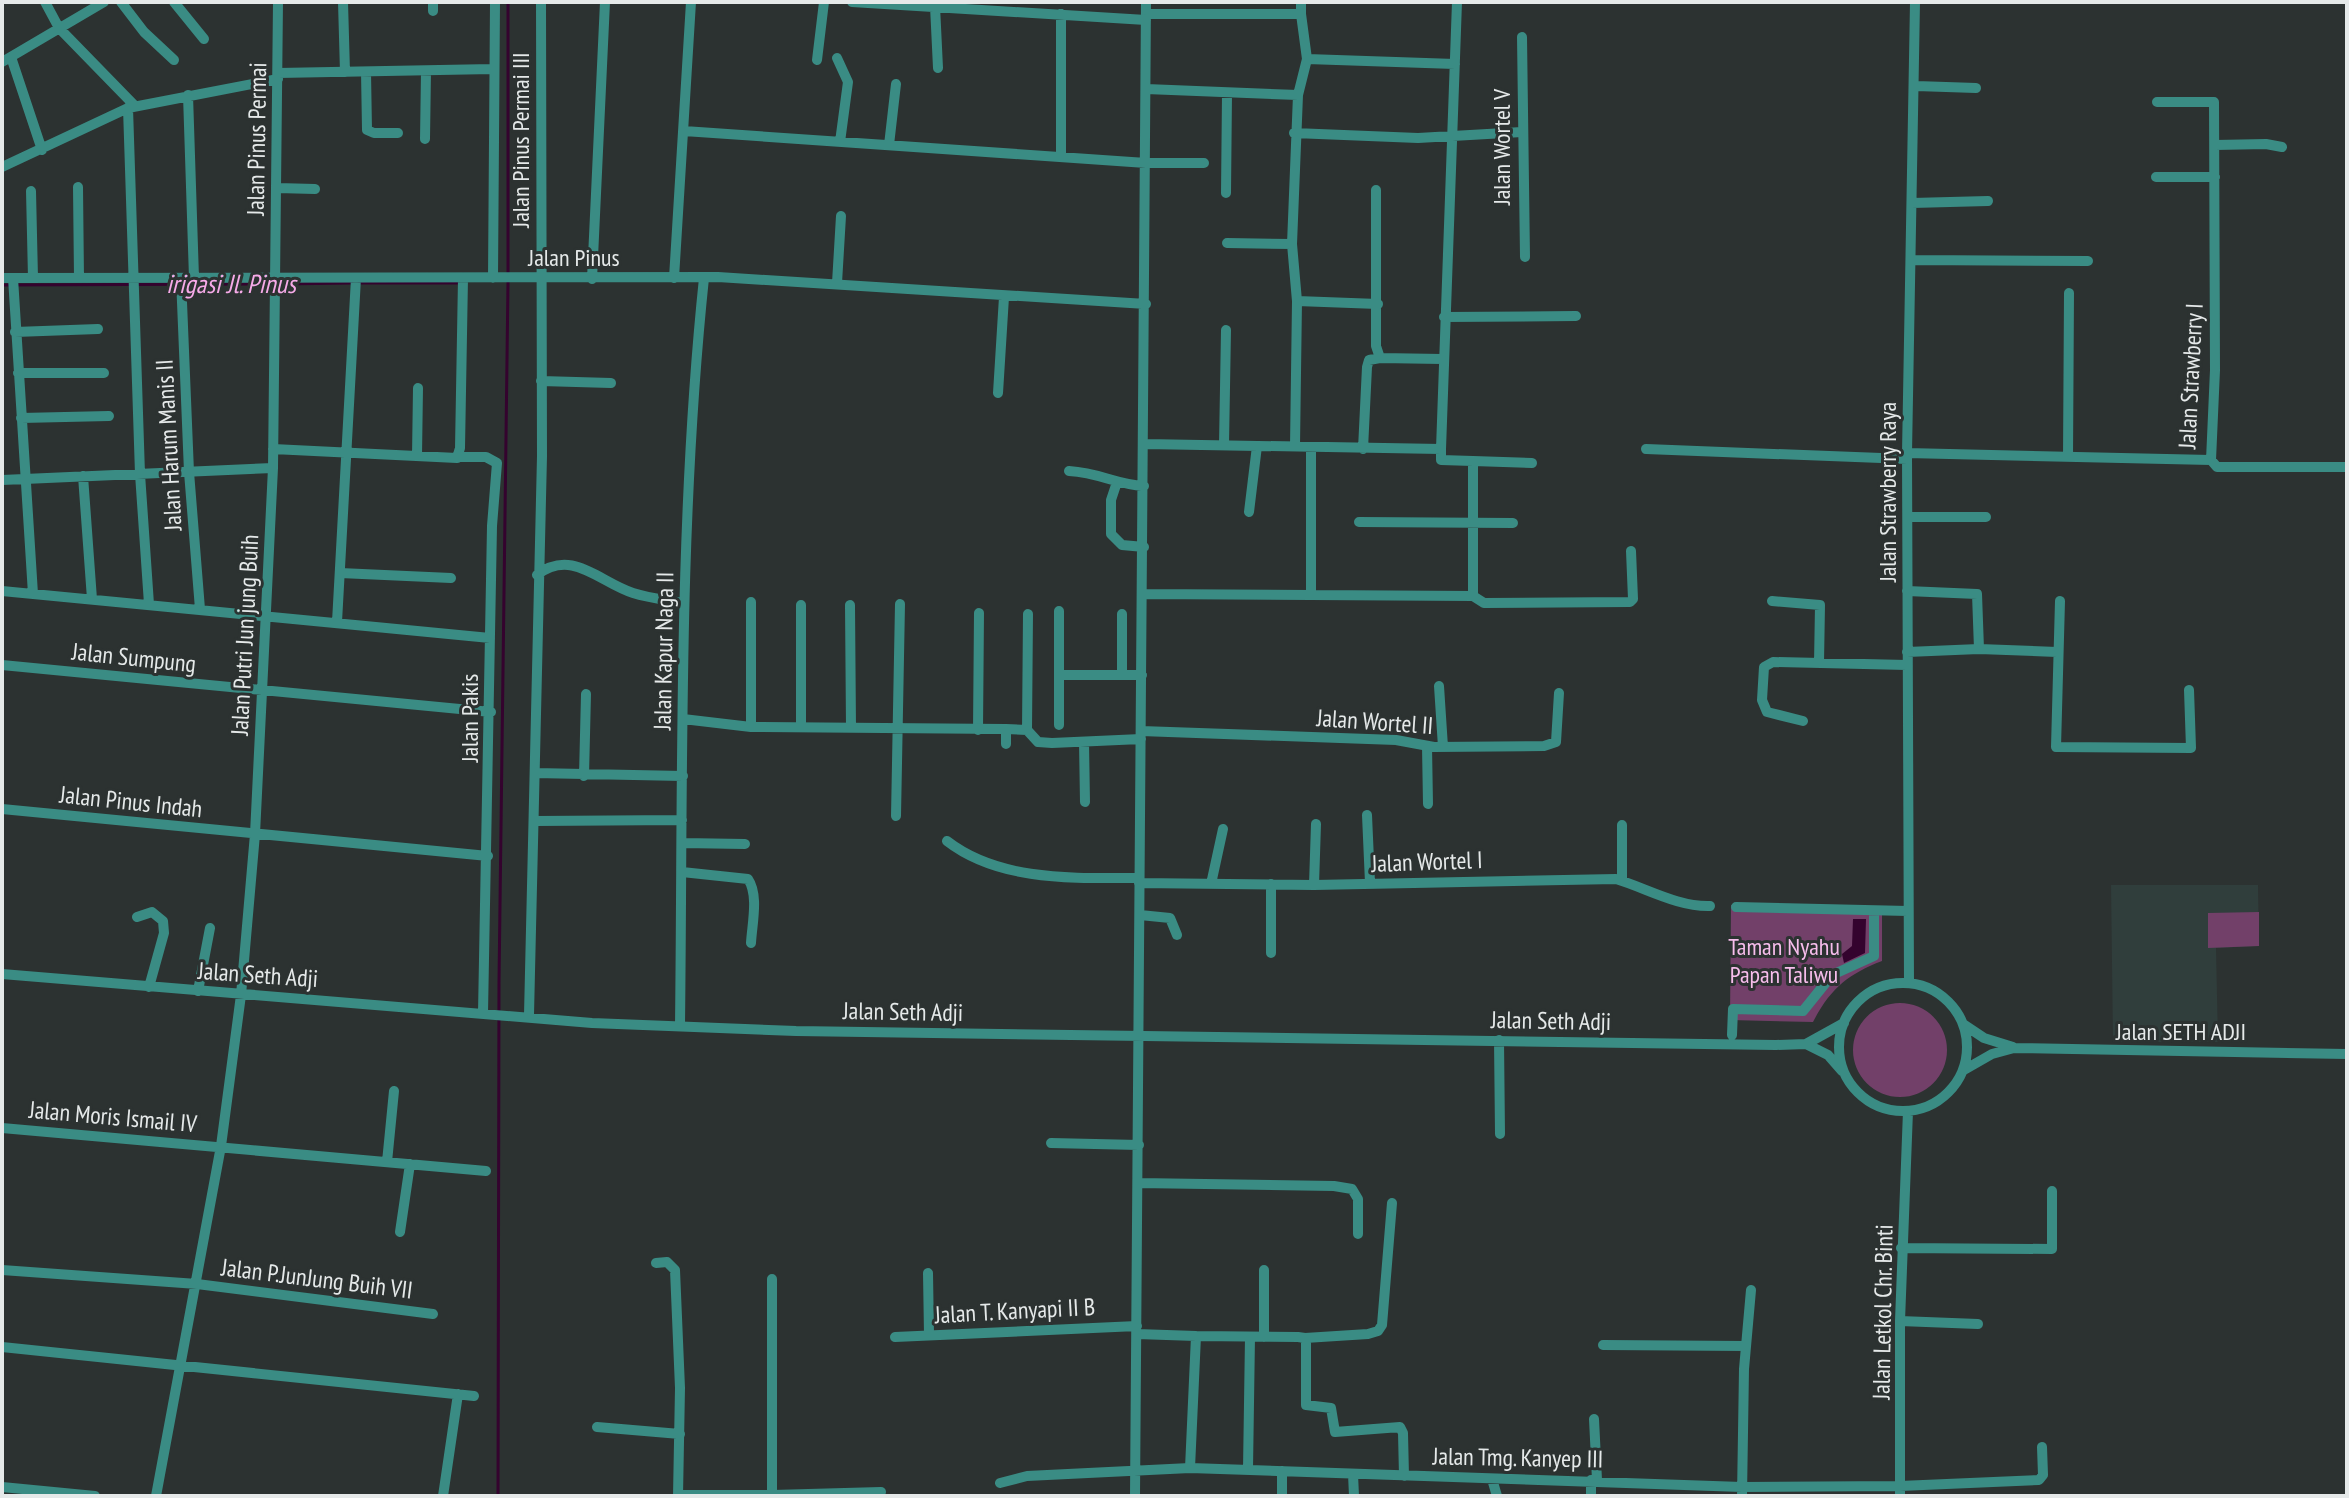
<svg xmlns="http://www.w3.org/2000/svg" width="2349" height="1498" viewBox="0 0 2349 1498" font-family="'PT Sans Narrow',sans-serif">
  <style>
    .built { fill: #303e3c }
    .green { fill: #724069 }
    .water { fill: #34032e }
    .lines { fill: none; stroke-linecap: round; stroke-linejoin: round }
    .stream { stroke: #34032e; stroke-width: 3 }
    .minor { stroke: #3a8c84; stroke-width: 10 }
    .labels { text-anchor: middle; stroke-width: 6; stroke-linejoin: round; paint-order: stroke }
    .street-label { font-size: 24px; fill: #e5e9e9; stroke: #2c3231 }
    .park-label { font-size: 24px; fill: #f7bdec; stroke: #2c3231 }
    .water-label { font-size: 26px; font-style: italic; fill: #f6aae8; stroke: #2c3231 }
  </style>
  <rect width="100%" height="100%" fill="#2c3231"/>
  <!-- built -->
  <path class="built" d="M2111,885H2258L2259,946L2216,948L2218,1042H2113Z"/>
  <!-- green -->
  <path class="green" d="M1731,905L1882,908V961C1848,974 1830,989 1813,1022L1730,1020Z
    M2259,912V946L2208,948V913Z
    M1853 1050a47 47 0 1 1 94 0a47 47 0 1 1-94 0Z"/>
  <!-- water -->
  <path class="water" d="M1853,919H1866L1865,953L1844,963L1842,954L1852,946Z"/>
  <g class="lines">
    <!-- stream -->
    <path class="stream" d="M508,2V274
      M359,283H459
      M279,284L352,283
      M2,285L272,284
      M498,1496L499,982L508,282"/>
    <!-- minor -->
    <path class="minor" d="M45,2L59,28L134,105
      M121,2L144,32L174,60
      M174,2L204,39
      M343,2L345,72
      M433,2V11
      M852,2L1146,20
      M935,6L938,68
      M1061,14V155
      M1146,14H1301V2
      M1522,37L1525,257
      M11,57L42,150
      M837,58L848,82L840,142
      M1307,59L1455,64
      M817,60L824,2
      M2,62L104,2
      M366,72L367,130L374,133H398
      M278,73L493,69
      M1916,86L1976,88
      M1146,89L1298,95L1292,244
      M188,95L194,278
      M1298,95L1307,59L1301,14
      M684,131L1146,163H1204
      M1294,133L1418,138L1522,132
      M425,139L426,71
      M889,145L896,84
      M2215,145L2266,144L2282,147
      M2,167L128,108
      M2156,177H2215
      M78,187L79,278
      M277,188L315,189
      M1376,190V346L1380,358L1442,359
      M31,191L33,278
      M1226,193L1227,94
      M1912,203L1988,201
      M1227,243L1292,244L1297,301L1295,446
      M1912,260L2088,261
      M2,278L718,277L1146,304
      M13,278L33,594
      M181,278L189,472L200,609
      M493,278L495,2
      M674,278L691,2
      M592,279L605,2
      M837,283L841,216
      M1297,301L1378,304
      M1444,317L1576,316
      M15,332L98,329
      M18,373H104
      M541,381L611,383
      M998,393L1004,297
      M21,418L109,416
      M1145,444L1441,449V460L1473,461V596L1311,595V447
      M1224,445L1226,330
      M273,449L457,458L460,448L463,278
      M1363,449L1367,367L1369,360L1380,358
      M1441,449L1457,2
      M1646,449L1907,459
      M1907,453L2211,460L2215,370L2214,102H2157
      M417,456L418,388
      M459,457H486L497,463L492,526L483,1013
      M2068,457L2069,293
      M2211,460L2217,467H2347
      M1473,461L1532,463
      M1069,471C1101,473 1114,484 1144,486
      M83,476L92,599
      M2,480L273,468
      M1116,485L1111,500V534L1122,545L1144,547
      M1249,512L1257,446
      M1908,517H1986
      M1359,522L1513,523
      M340,573L451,578
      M537,575C572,548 599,582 633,593C649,598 666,600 682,603
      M2,591L490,638
      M1907,591L1977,594L1979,649
      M1143,594L1311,595
      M1473,596L1484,603L1630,602L1633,599L1631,551
      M1772,601L1820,605L1819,663
      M2060,601L2056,747L2191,748L2189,690
      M751,602V727
      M149,604L140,474L128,108L278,79
      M850,605L851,728
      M337,622L356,278
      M1907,652L1979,649L2057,652
      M2,665L491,712
      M1059,675H1142
      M1122,675V614
      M1439,686L1443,747
      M683,719L751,727L1006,729V744
      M1803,721L1767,712L1762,700L1764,667L1773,662L1907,665
      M1059,725V611
      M801,727V605
      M1006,729L1027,730L1038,742L1052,743L1141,739
      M978,730L979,613
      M1027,730L1028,614
      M1141,731L1396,740L1434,747L1544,746L1556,742L1559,693
      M1084,742L1085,802
      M1427,746L1428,804
      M535,773L683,776
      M584,776L586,694
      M2,809L488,856
      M1367,815L1370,883
      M896,816L900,604
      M535,821L682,820
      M1622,825V881
      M947,841C1000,882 1075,878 1139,878
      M682,843L745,844
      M682,872L748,879C759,895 752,924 751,943
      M1139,883L1314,885L1616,879C1646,888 1678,907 1710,906
      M1211,884L1223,829
      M1314,885L1316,824
      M1736,907L1908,911
      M1140,915L1170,918L1177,935
      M137,917L152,912L163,921L164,933L149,987
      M1271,953V884
      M2,974L592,1023L796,1031L1776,1045L1806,1044L1844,1023
      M1839 1047a64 64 0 1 1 128 0a64 64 0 1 1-128 0Z
      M1909,983L1907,453L1915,2
      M198,991L210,928
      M529,1015L542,456L541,2
      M1963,1024L1984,1038L2013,1047
      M680,1025C683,775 678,526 704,278
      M1732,1035L1733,1009L1803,1011L1832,975L1874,956V911
      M1499,1040L1500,1134
      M1806,1044L1828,1055L1842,1071
      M1964,1070L1992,1054L2014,1048L2347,1054
      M2,1128L486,1171
      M1051,1143L1139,1145
      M387,1162L394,1091
      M1138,1183L1334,1186L1352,1189L1358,1199V1234
      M400,1232L410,1164
      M1901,1248L2052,1249V1191
      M656,1263L667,1262L675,1270L680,1388L678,1496
      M2,1270L197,1284L433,1314
      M928,1273L929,1335
      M1900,1321L1978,1324
      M1137,1334L1196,1336
      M895,1337L1137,1326
      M1264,1337V1270
      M1305,1338L1368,1334L1378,1331L1382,1325L1392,1203
      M1603,1345L1746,1346
      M2,1347L474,1396
      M1594,1419L1597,1480
      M597,1427L680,1434
      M1190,1468L1196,1336L1298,1337L1305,1338L1306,1343V1405L1331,1408L1335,1432L1400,1427L1403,1433L1404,1476
      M1248,1469L1250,1337
      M1353,1474L1354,1496
      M1492,1479L1497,1496
      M1000,1483L1027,1476L1190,1468L1742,1487L1900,1486L2039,1480L2043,1475L2042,1447
      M2,1487L95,1496
      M678,1495H772V1279
      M772,1495L881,1492
      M156,1496L221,1146L241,995L255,834L273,468L278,2
      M443,1496L458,1394
      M1135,1496L1146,2
      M1282,1496V1471
      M1591,1496V1480
      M1742,1496L1744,1369L1751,1290
      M1900,1496V1321L1908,1111"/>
  </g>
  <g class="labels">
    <!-- street labels -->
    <g class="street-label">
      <text transform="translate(257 139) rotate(-89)" y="8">Jalan Pinus Permai</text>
      <text transform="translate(521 140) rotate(-90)" y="8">Jalan Pinus Permai III</text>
      <text transform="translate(1502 147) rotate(-90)" y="8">Jalan Wortel V</text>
      <text x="574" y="266">Jalan Pinus</text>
      <text transform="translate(2191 376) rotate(-87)" y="8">Jalan Strawberry I</text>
      <text transform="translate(169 445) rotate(-93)" y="8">Jalan Harum Manis II</text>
      <text transform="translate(1888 492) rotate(-90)" y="8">Jalan Strawberry Raya</text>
      <text transform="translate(245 635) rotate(-87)" y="8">Jalan Putri Jun jung Buih</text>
      <text transform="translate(664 651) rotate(-89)" y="8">Jalan Kapur Naga II</text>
      <text transform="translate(134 658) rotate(6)" y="8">Jalan Sumpung</text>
      <text transform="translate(470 718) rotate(-90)" y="8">Jalan Pakis</text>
      <text transform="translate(1375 722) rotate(4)" y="8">Jalan Wortel II</text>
      <text transform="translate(131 802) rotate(6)" y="8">Jalan Pinus Indah</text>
      <text transform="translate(1427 862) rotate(-2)" y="8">Jalan Wortel I</text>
      <text transform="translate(258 975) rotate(4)" y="8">Jalan Seth Adji</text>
      <text transform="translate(903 1012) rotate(1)" y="8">Jalan Seth Adji</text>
      <text transform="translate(1551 1021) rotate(1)" y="8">Jalan Seth Adji</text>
      <text x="2181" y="1040">Jalan SETH ADJI</text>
      <text transform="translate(113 1117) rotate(5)" y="8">Jalan Moris Ismail IV</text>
      <text transform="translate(317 1279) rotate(7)" y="8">Jalan P.JunJung Buih VII</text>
      <text transform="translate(1015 1311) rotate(-3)" y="8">Jalan T. Kanyapi II B</text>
      <text transform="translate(1883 1312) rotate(-89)" y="8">Jalan Letkol Chr. Binti</text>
      <text transform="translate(1518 1458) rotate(1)" y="8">Jalan Tmg. Kanyep III</text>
    </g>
    <!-- park labels -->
    <g class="park-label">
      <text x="1784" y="955">Taman Nyahu<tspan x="1784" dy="28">Papan Taliwu</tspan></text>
    </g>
    <!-- water labels -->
    <g class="water-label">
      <text x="231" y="293">irigasi Jl. Pinus</text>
    </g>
  </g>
  <!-- border -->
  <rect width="2349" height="1498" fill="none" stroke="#e5e9e9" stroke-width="8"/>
</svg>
